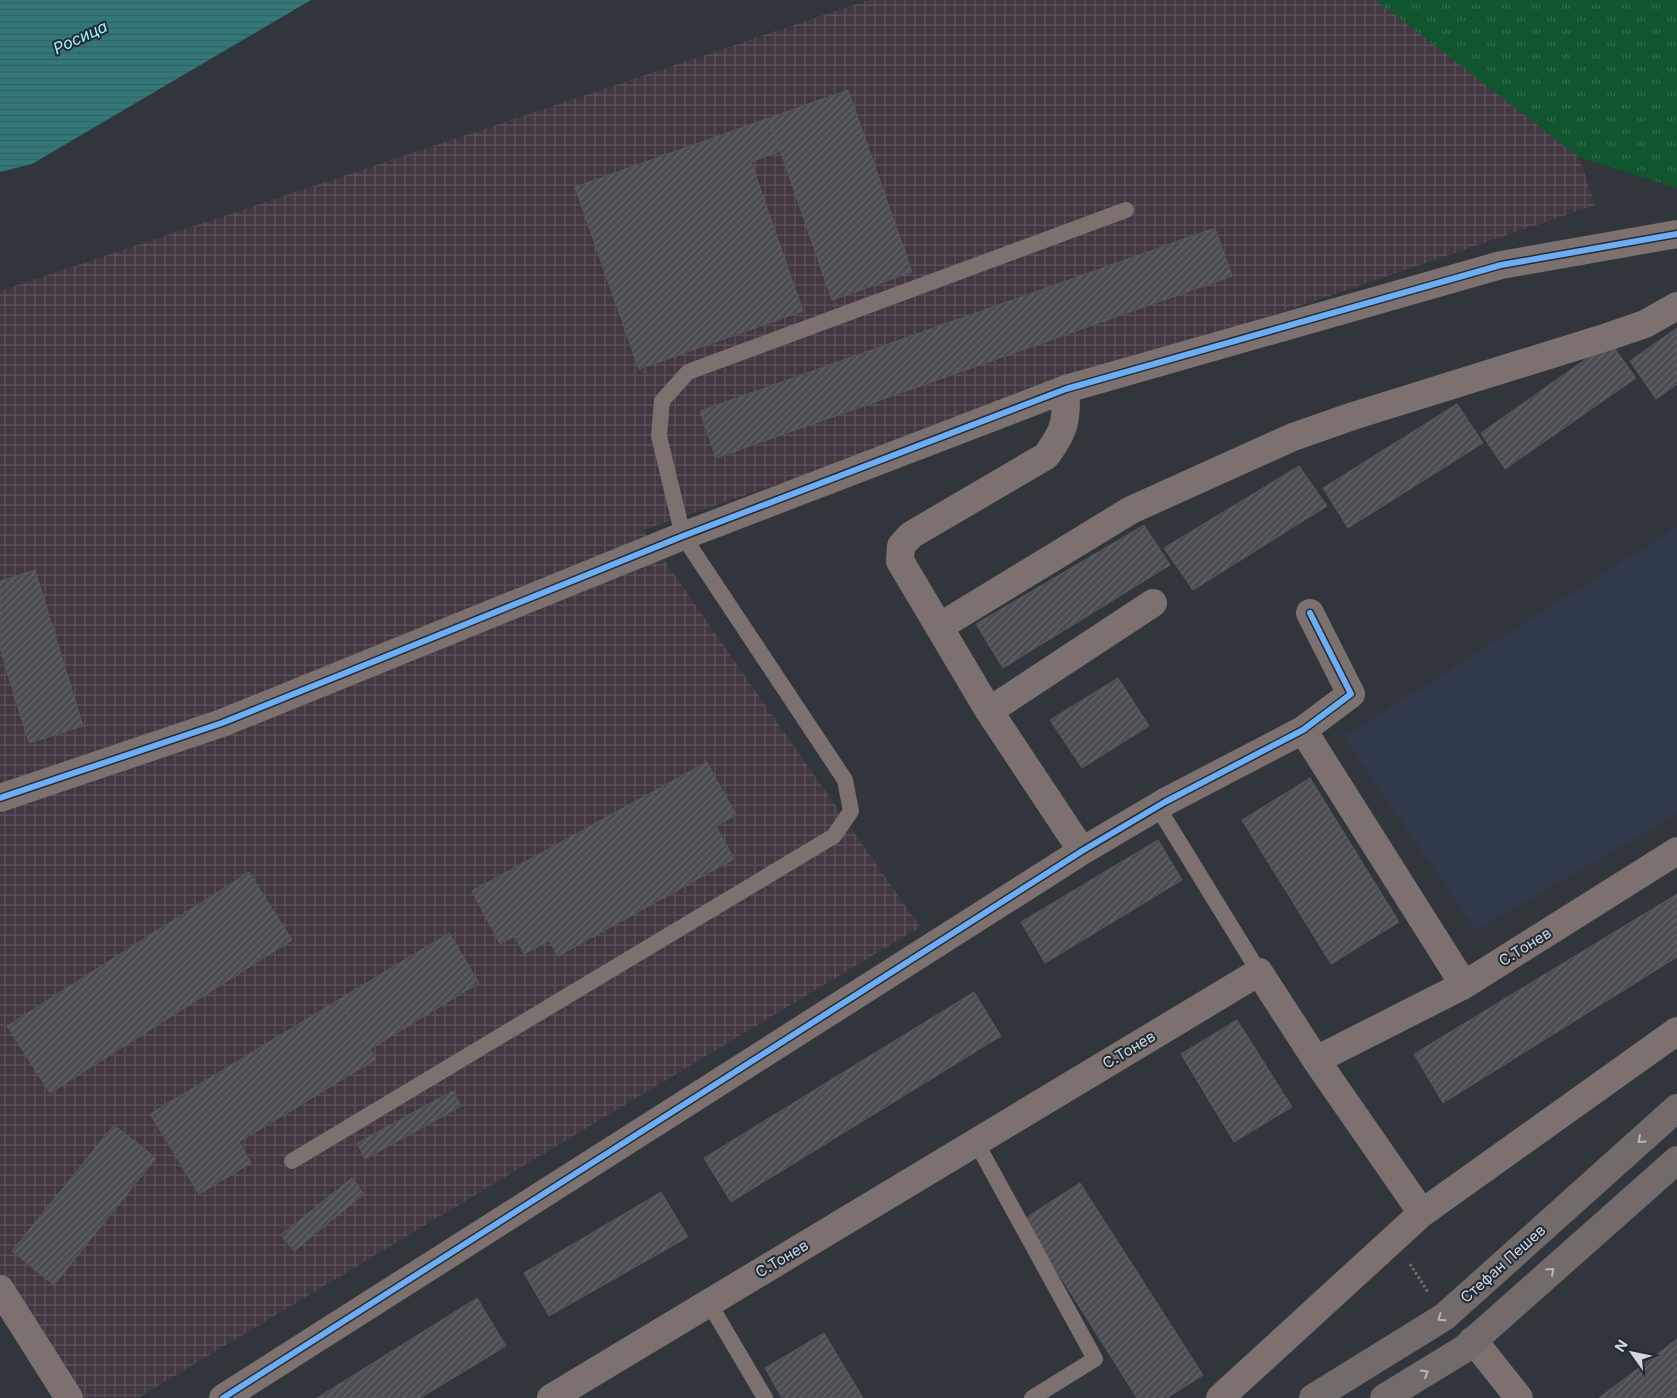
<svg xmlns="http://www.w3.org/2000/svg" width="1677" height="1398" viewBox="0 0 1677 1398" font-family="Inter,sans-serif">
  <style>
    .built { fill: #303a4a }
    .industrial { fill: url(#industrial-grid) }
    .park { fill: url(#park-tufts) }
    .water { fill: url(#water-rules) }
    .building { fill: url(#building-hatch); stroke: #58585d }
    .lines { fill: none; stroke-linecap: round; stroke-linejoin: round }
    .path { stroke: #736d6d; stroke-width: 3; stroke-dasharray: 2.5 2.5; stroke-linecap: butt }
    .service { stroke: #7c716f; stroke-width: 16 }
    .minor { stroke: #7c716f; stroke-width: 28 }
    .secondary { stroke: #736a6a; stroke-width: 28 }
    .cycleway-casing { stroke: #232b36; stroke-width: 9 }
    .cycleway { stroke: #6dadf4; stroke-width: 6 }
    .oneway { stroke: #b6b7bc }
    .labels { text-anchor: middle; stroke-width: 4; stroke-linejoin: round; paint-order: stroke }
    .street-label { font-size: 15px; fill: #d3d8df; stroke: #232b36 }
    .water-label { font-size: 16px; font-style: italic; fill: #97f7f9; stroke: #232b36 }
  </style>
  <defs>
    <pattern id="industrial-grid" width="8" height="8" patternUnits="userSpaceOnUse" patternTransform="scale(1.25)"><rect width="8" height="8" fill="#433742"/><path d="M0 4h8M4 0v8" fill="none" stroke="#5d535d"/></pattern>
    <pattern id="park-tufts" width="24" height="20" patternUnits="userSpaceOnUse" patternTransform="scale(1.25)"><rect width="24" height="20" fill="#11552f"/><path d="M3 7l-1-3M5 7V3M7 7l1-3M15 17l-1-3M17 17v-4M19 17l1-3" fill="none" stroke="#336d4d"/></pattern>
    <pattern id="water-rules" width="6" height="5" patternUnits="userSpaceOnUse" patternTransform="scale(1.25)"><rect width="6" height="5" fill="#327879"/><path d="M0 2.5h6" fill="none" stroke="#385f61"/></pattern>
    <pattern id="building-hatch" width="6" height="6" patternUnits="userSpaceOnUse" patternTransform="scale(1.25)"><rect width="6" height="6" fill="#4c4d52"/><path d="M-1 1l2-2M0 6l6-6M5 7l2-2" fill="none" stroke="#65666a"/></pattern>
  </defs>
  <rect width="100%" height="100%" fill="#31363c"/>
  <!-- built -->
  <path class="built" d="M1677,527V814L1476,930L1344,737Z"/>
  <!-- industrial -->
  <path class="industrial" d="M869,0H1376L1579,157L1595,205L643,530L920,927L138,1398H69L0,1289V291Z"/>
  <!-- park -->
  <path class="park" d="M1376,0H1677V188L1579,157Z"/>
  <!-- water -->
  <path class="water" d="M0,0H311L32,164L0,172Z"/>
  <!-- building -->
  <path class="building" d="M848,90L912,272L832,300L769,118Z
    M769,118L780,151L751,162L803,311L639,369L575,187Z
    M1215,228L1232,276L716,458L700,411Z
    M1677,328V384L1656,399L1630,361Z
    M1610,342L1636,378L1505,469L1481,433Z
    M1457,404L1483,443L1348,528L1323,488Z
    M1299,466L1327,506L1193,590L1164,548Z
    M1144,525L1170,565L1003,668L976,624Z
    M35,570L83,726L29,743L0,648V581Z
    M1118,678L1149,726L1082,768L1050,720Z
    M707,762L736,815L716,826L734,859L558,956L549,940L524,954L515,936L500,944L472,891Z
    M1310,778L1399,922L1331,964L1242,820Z
    M1158,840L1182,880L1045,963L1021,922Z
    M249,872L292,940L50,1093L7,1026Z
    M1677,894V957L1443,1103L1414,1054Z
    M449,933L479,983L370,1049L340,999Z
    M974,992L1001,1036L731,1202L704,1158Z
    M340,999L376,1059L239,1142L251,1163L199,1194L150,1114Z
    M1237,1020L1292,1107L1234,1142L1181,1054Z
    M453,1091L461,1106L365,1159L357,1143Z
    M114,1125L156,1158L54,1285L12,1251Z
    M352,1178L364,1194L294,1251L281,1235Z
    M1080,1183L1203,1375L1167,1398H1137L1024,1219Z
    M661,1192L688,1237L549,1316L524,1273Z
    M477,1298L506,1346L420,1398H317Z
    M824,1333L863,1398H782L765,1368Z
    M1677,1339V1398H1599Z"/>
  <g class="lines">
    <!-- path -->
    <path class="path" d="M1410,1264L1428,1292"/>
    <!-- service -->
    <path class="service" d="M1157,806L1259,972
      M976,1142L1095,1359L1032,1398
      M292,1161L834,836L851,811L845,780L683,536L659,436L662,401L688,372L1126,210
      M709,1303L765,1398"/>
    <!-- minor -->
    <path class="minor" d="M1066,389C1066,422 1066,429 1046,456L911,535L901,546L900,561L989,711L1082,851
      M939,627L1131,510L1293,437L1353,416L1607,337L1645,324L1677,306
      M989,711L1153,603
      M1303,730L1464,985
      M0,798L222,723L683,536L1066,389L1501,265L1677,234
      M1316,1060L1422,1213
      M0,1289L69,1398
      M1473,1340L1519,1398
      M223,1398L1082,851L1165,802L1303,730L1351,694L1310,613
      M551,1398L1259,972L1316,1060L1464,985L1677,851
      M1220,1398L1422,1213L1677,1031"/>
    <!-- secondary -->
    <path class="secondary" d="M1313,1398L1444,1317L1677,1108
      M1384,1398L1464,1349L1677,1160"/>
    <!-- cycleway casing -->
    <g class="cycleway-casing">
      <path id="cycleway" d="M0,798L222,723L683,536L1066,389L1501,265L1677,234
        M223,1398L1082,851L1165,802L1303,730L1351,694L1310,613"/>
    </g>
    <!-- cycleway -->
    <use href="#cycleway" class="cycleway"/>
  </g>
  <!-- one-way arrows -->
  <defs><path id="oneway-chevron" d="M-2-3.5L2.5 0L-2 3.5" fill="none" stroke-width="1.6" stroke-linecap="round" stroke-linejoin="round" transform="scale(1.25)"/></defs>
  <g class="oneway">
    <use href="#oneway-chevron" transform="translate(1641 1140) rotate(138)"/>
    <use href="#oneway-chevron" transform="translate(1551 1271) rotate(-42)"/>
    <use href="#oneway-chevron" transform="translate(1441 1318) rotate(145)"/>
    <use href="#oneway-chevron" transform="translate(1425 1373) rotate(-31)"/>
  </g>
  <g class="labels">
    <!-- street labels -->
    <g class="street-label">
      <text transform="translate(1525 947) rotate(-32)" y="5">С.Тонев</text>
      <text transform="translate(1129 1050) rotate(-31)" y="5">С.Тонев</text>
      <text transform="translate(782 1259) rotate(-31)" y="5">С.Тонев</text>
      <text transform="translate(1503 1264) rotate(-42)" y="5">Стефан Пешев</text>
    </g>
    <!-- water labels -->
    <g class="water-label">
      <text transform="translate(80 37) rotate(-25)" y="6">Росица</text>
    </g>
  </g>
  <!-- north arrow -->
  <g transform="translate(1632 1353) rotate(303)" stroke="#232b36" stroke-width="4" paint-order="stroke">
  <path d="M0-4L9 19L0 12L-9 19Z" fill="#d3d8df"/>
  <text y="-8" font-size="14" font-weight="bold" text-anchor="middle" fill="#d3d8df">N</text>
  </g>
</svg>
